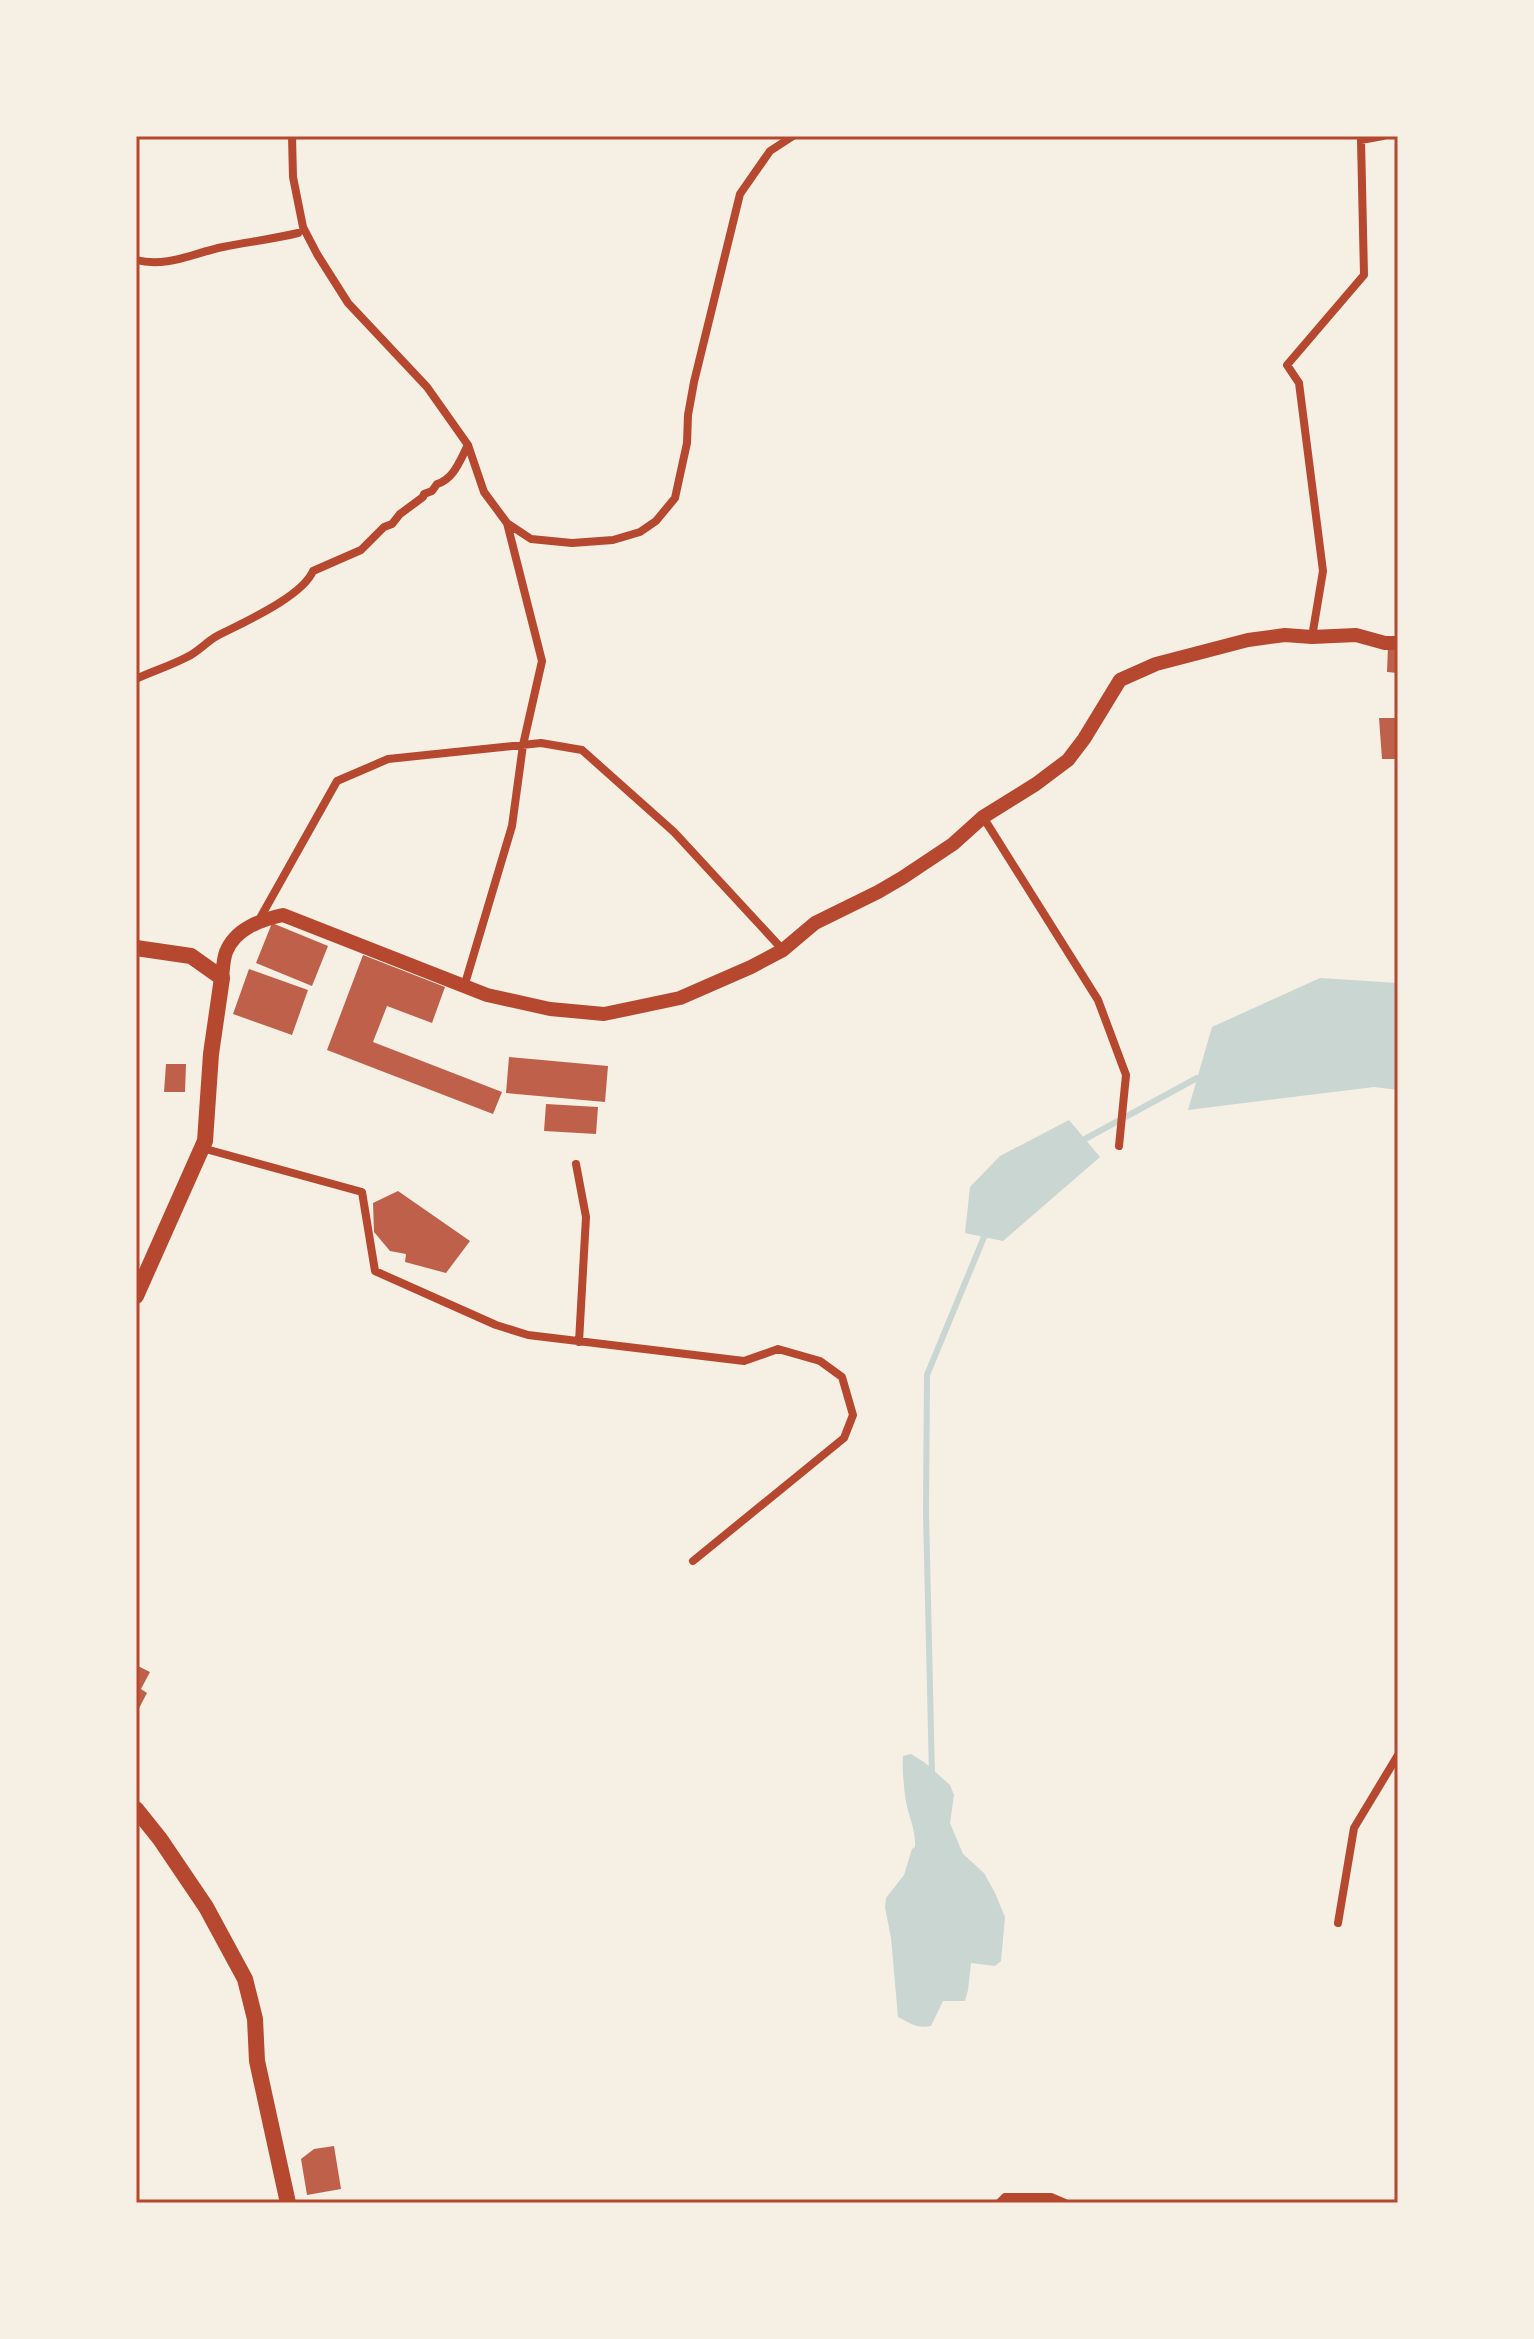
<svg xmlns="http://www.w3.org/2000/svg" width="1534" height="2339" viewBox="0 0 1534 2339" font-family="'Noto Serif',serif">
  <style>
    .water { fill: #c9d6d2 }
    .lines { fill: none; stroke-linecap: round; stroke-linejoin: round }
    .stream { stroke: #c9d6d2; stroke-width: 6 }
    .building { fill: #bf614a }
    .minor { stroke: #b5482f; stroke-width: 8 }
    .tertiary { stroke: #b5482f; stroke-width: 14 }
    .secondary { stroke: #b5482f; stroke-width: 16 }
    .neatline { fill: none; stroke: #b5482f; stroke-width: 3 }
  </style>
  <rect width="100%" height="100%" fill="#f6efe4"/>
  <!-- water -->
  <path class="water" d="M1320,978L1398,983V1090L1374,1087L1188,1110L1212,1027Z
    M1069,1120L1100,1157L1003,1241L965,1233L970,1187L1000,1156Z
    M911,1754L924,1762L950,1785L954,1795L950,1823L963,1854L984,1873L995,1893L1005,1917L1001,1961L995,1966L971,1963L968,1990L965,2001H943L931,2026C917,2029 910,2023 898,2017L891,1938L885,1907L886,1898L904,1875L912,1849L915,1847C916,1831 909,1817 906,1802C904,1790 902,1767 903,1756Z"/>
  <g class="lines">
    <!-- stream -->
    <path class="stream" d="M1080,1144L1085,1139L1197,1078L1203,1077
      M932,1776L926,1513L927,1375L984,1237L989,1233"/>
  </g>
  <!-- building -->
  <path class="building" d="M1388,646H1398V673L1387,672Z
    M1379,718H1398V759H1382Z
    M272,923L328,946L312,986L256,963Z
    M363,955L445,987L432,1023L387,1006L373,1042L502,1092L493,1114L327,1050Z
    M249,969L308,990L292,1035L233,1014Z
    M509,1057L608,1066L605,1102L506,1093Z
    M166,1064H186L185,1092H164Z
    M546,1104L598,1107L596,1134L544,1131Z
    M398,1191L470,1241L446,1273L405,1262L406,1254L390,1251L374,1232L373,1203Z
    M136,1665L150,1672L141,1689L147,1693L136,1714Z
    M334,2146L341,2189L307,2195L301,2159L314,2149Z"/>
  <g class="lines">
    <!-- minor -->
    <path class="minor" d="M292,136L293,177L303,227L317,254L348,303L427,387L468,445L484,492L507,523L531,539L572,543L613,540L640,532L656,521L675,498L687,443L688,415L694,382L740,194L770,151L793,136
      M136,260C167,268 193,253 223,247C248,242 273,239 298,233
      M1312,637L1323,571L1299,383L1287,365L1364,275L1361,140L1383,136
      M136,679C153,671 170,666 187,657C198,652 206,642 217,636C242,623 302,597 313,571L361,550L384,527L392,524L400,514L423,497L424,494L432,491L437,484C454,479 460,460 468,445
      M983,817L1098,1000L1126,1075L1119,1146
      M259,920L337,781L388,759L541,743L582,750L674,832L783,950
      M464,987L512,826L523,745L542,661L507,523
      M202,1148L362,1192L375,1271L496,1325L528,1335L744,1361L778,1349L820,1361L842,1377L853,1415L844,1438L693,1561
      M576,1164L586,1217L579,1342
      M1338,1923L1354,1828L1398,1755
      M999,2203L1005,2197H1051L1065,2203"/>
    <!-- tertiary -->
    <path class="tertiary" d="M222,978C223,970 223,960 226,952C235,929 260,920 283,915L487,995L550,1009L604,1014L680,998L751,967L783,950L815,923L878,892L902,878L953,844L983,817L1036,784L1068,760L1084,739L1120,680L1156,664L1248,640L1285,635L1312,637L1356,635L1385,643H1398"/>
    <!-- secondary -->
    <path class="secondary" d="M136,948L191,956L222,978L211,1054L205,1141L136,1296
      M136,1809L160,1839L206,1907L245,1979L255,2019L257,2061L288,2203"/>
  </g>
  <!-- border -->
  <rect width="1534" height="2339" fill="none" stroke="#f6efe4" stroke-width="276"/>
  <rect x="138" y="138" width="1258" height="2063" class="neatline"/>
</svg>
